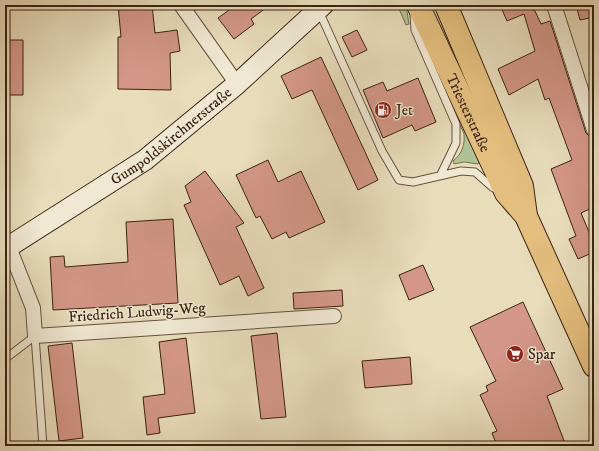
<svg xmlns="http://www.w3.org/2000/svg" width="599" height="451" viewBox="0 0 599 451" font-family="'IM FELL DW Pica',serif">
  <style>
    .green { fill: #b0c294; stroke: #757252 }
    .building { fill: #d39688; stroke: #3a2310 }
    .lines { fill: none; stroke-linecap: round; stroke-linejoin: round }
    .lane-casing { stroke: #66513b; stroke-width: 9 }
    .street-casing { stroke: #66513b; stroke-width: 16 }
    .secondary-casing { stroke: #3a2310; stroke-width: 22 }
    .primary-casing { stroke: #3a2310; stroke-width: 24 }
    .lane { stroke: #f0e8d3; stroke-width: 7 }
    .street { stroke: #f0e8d3; stroke-width: 14 }
    .secondary { stroke: #f0e8d3; stroke-width: 20 }
    .primary { stroke: #e4be7e; stroke-width: 22 }
    .labels { text-anchor: middle; stroke-width: 3; stroke-linejoin: round; paint-order: stroke }
    .poi-label { font-size: 15px; fill: #3a2310; stroke: #f0e8d3; text-anchor: start }
    .street-label { font-size: 15px; fill: #3a2310; stroke: #f0e8d3 }
  </style>
  <rect width="100%" height="100%" fill="#e8dcbb"/>
  <filter id="stains"><feTurbulence type="fractalNoise" baseFrequency=".005" numOctaves="4"/><feColorMatrix values="0 0 0 0 .2 0 0 0 0 .09 0 0 0 0 .02 0 0 0 .5 -.17"/></filter>
  <radialGradient id="worn" r=".72"><stop offset=".6" stop-color="#630" stop-opacity="0"/><stop offset="1" stop-color="#630" stop-opacity=".3"/></radialGradient>
  <!-- green -->
  <path class="green" d="M394,5H406L409,24L406,25L400,11Z
    M427,47L480,162L478,164L464,162L454,164L453,161C462,154 465,145 464,134L427,50Z"/>
  <!-- building -->
  <path class="building" d="M118,5H152L155,33L177,30L180,51L170,53L171,90L118,89V37H121Z
    M236,5H270L251,19L254,24L234,39L218,18Z
    M500,5H544L534,9L541,24L550,21L586,133L590,137L594,149V207L581,213L594,244V252L578,259L569,239L576,236L551,169L572,160L549,98L545,100L538,79L509,95L498,69L535,51L524,14L507,21Z
    M576,5H594V17L580,20Z
    M357,30L367,50L352,57L342,37Z
    M5,40H23V95H5Z
    M321,57L378,180L358,190L312,90L292,99L281,76Z
    M418,78L436,122L415,131L412,125L383,138L363,90L383,82L387,91Z
    M268,160L278,182L301,171L325,222L289,238L286,232L272,239L260,216L256,218L236,175Z
    M205,171L244,223L236,227L264,288L248,296L239,276L220,285L184,205L191,202L185,186Z
    M173,219L178,303L53,310L50,257L64,256L65,267L128,262L126,222Z
    M423,265L434,290L409,300L399,275Z
    M342,290L343,306L294,309L293,293Z
    M523,302L563,389L547,396L566,446H497L492,433L497,431L480,395L488,391L486,386L496,381L470,327Z
    M277,333L286,417L261,419L251,336Z
    M186,338L195,413L158,418L160,433L147,435L143,397L165,394L159,342Z
    M72,343L83,438L59,441L48,346Z
    M410,357L412,384L365,388L362,361Z"/>
  <g class="lines">
    <!-- lane casing -->
    <g class="lane-casing">
      <path id="lane" d="M319,11L382,151L399,180L413,182L461,171L475,172L492,187L498,190
        M414,15L415,30L456,124V143L441,174
        M5,359L35,336L43,446"/>
    </g>
    <!-- street casing -->
    <g class="street-casing">
      <path id="street" d="M181,5L237,84
        M554,5L594,130
        M5,240L9,247L33,308L35,336L334,316"/>
    </g>
    <!-- secondary casing -->
    <g class="secondary-casing">
      <g id="secondary">
        <path id="s1" d="M5,249L145,160L237,84L323,5"/>
      </g>
    </g>
    <!-- primary casing -->
    <g class="primary-casing">
      <g id="primary">
        <path id="s2" d="M418,5L506,193L526,216L594,366"/>
        <path d="M446,5L522,186L526,216"/>
      </g>
    </g>
    <!-- lane -->
    <use href="#lane" class="lane"/>
    <!-- street -->
    <use href="#street" class="street"/>
    <!-- secondary -->
    <use href="#secondary" class="secondary"/>
    <!-- primary -->
    <use href="#primary" class="primary"/>
  </g>
  <!-- icons -->
  <defs>
    <g id="fuel-disc" transform="scale(0.9)"><circle r="9.5" fill="#8f2418" stroke="#f0e8d3"/><path d="M-5.5-6h7V0h2V4h1.3V-2.5L3-4.5l.8-.8L6-3V5H2.5V1h-1V6h-7ZM-4.2-4.7v3.2H.2V-4.7Z" fill="#fff"/></g>
    <g id="supermarket-disc" transform="scale(0.9)"><circle r="9.5" fill="#8f2418" stroke="#f0e8d3"/><path d="M-6-5.5h2.5l.6 2H6L4.5 2H-2.5L-4.4-4H-6ZM-1.5 3.2a1.3 1.3 0 1 0 .1 0ZM3 3.2a1.3 1.3 0 1 0 .1 0Z" fill="#fff"/></g>
  </defs>
  <g fill-rule="evenodd">
    <use href="#fuel-disc" x="383" y="110"/>
    <use href="#supermarket-disc" x="515" y="354"/>
  </g>
  <g class="labels">
    <!-- poi labels -->
    <g class="poi-label">
      <text x="396" y="115">Jet</text>
      <text x="528" y="359">Spar</text>
    </g>
    <!-- street labels -->
    <g class="street-label">
      <text dy="5" stroke="none"><textPath href="#s2" startOffset="119">Triesterstraße</textPath></text>
      <text dy="5" stroke="none"><textPath href="#s1" startOffset="201">Gumpoldskirchnerstraße</textPath></text>
      <text transform="translate(137 312) rotate(-4)" y="5">Friedrich Ludwig-Weg</text>
    </g>
  </g>
  <!-- margin -->
  <rect width="599" height="451" fill="none" stroke="#e8dcbb" stroke-width="20"/>
  <rect x="6" y="6" width="587" height="439" fill="none" stroke="#3a2310" stroke-width="2"/>
  <rect x="10" y="10" width="579" height="431" fill="none" stroke="#3a2310"/>
  <rect width="100%" height="100%" filter="url(#stains)"/>
  <rect width="100%" height="100%" fill="url(#worn)"/>
</svg>
